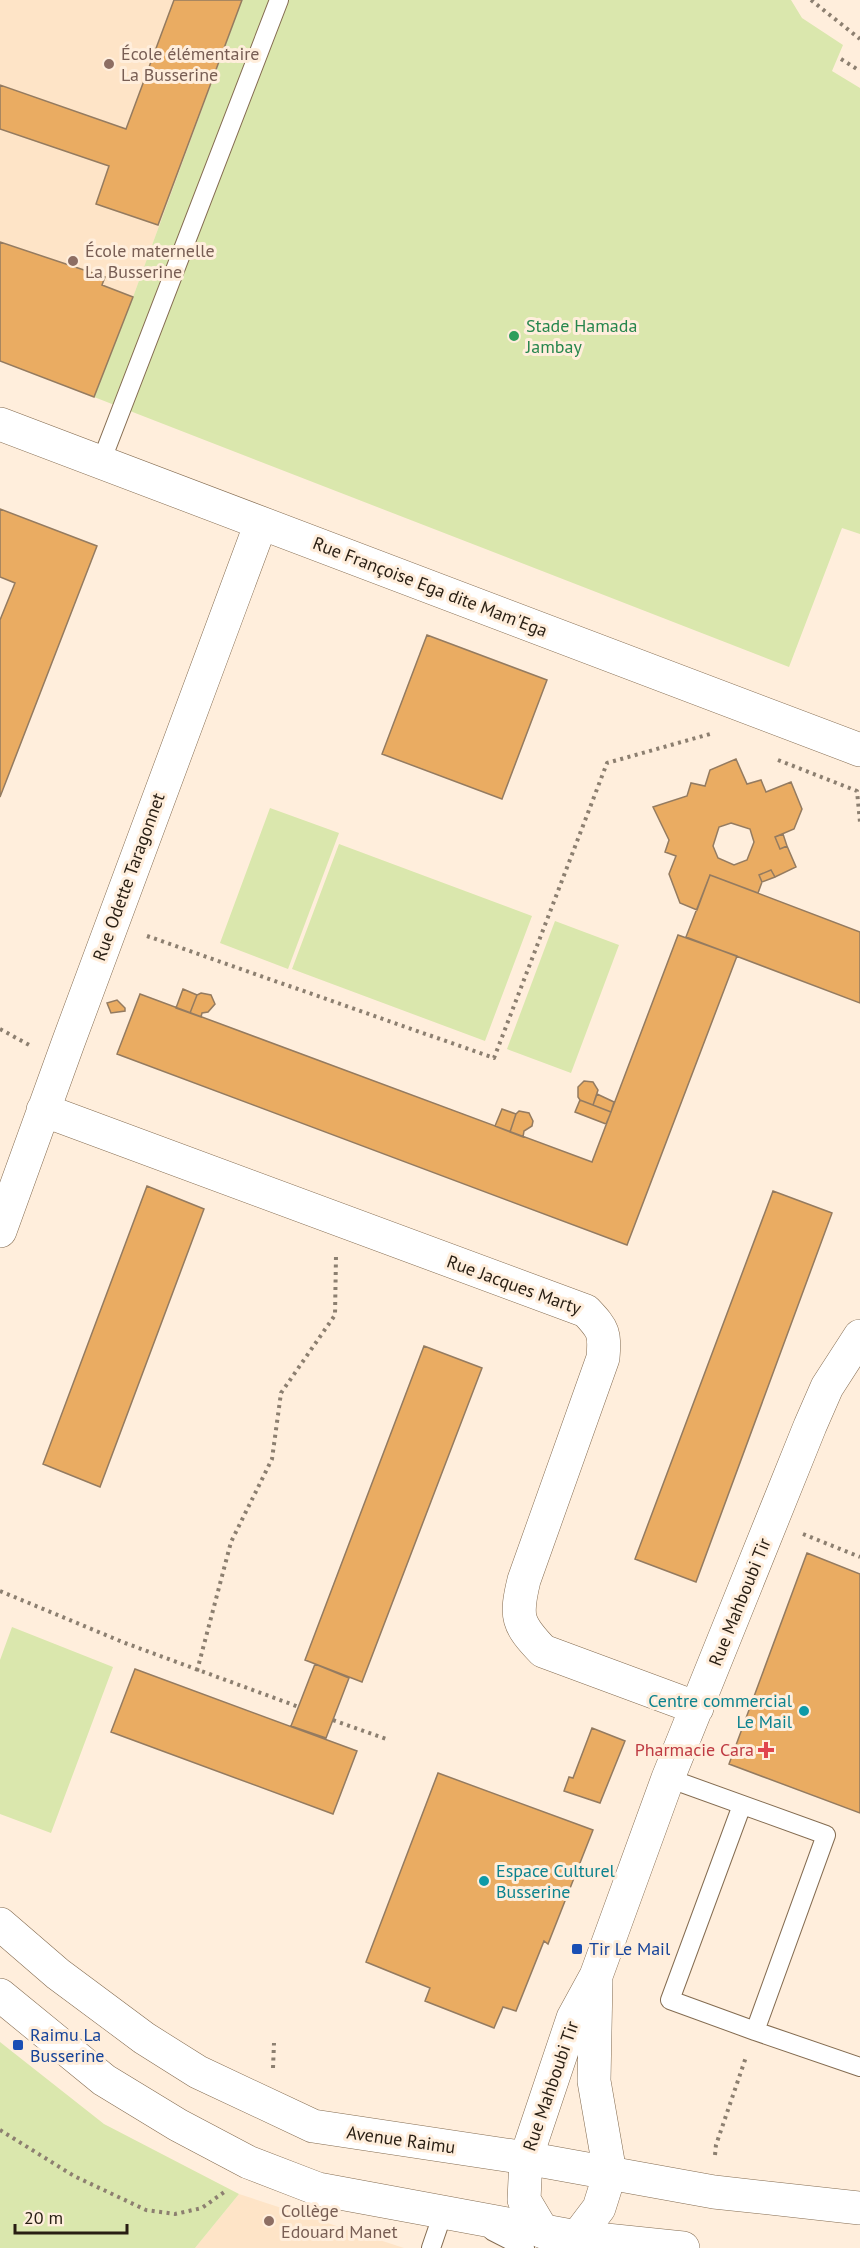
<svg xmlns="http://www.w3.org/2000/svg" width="860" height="2248" viewBox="0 0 860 2248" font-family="'PT Sans',sans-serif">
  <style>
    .built { fill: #fee4c7 }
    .green { fill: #dae7ad }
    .building { fill: #eaac62; stroke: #947b60; stroke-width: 1.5; fill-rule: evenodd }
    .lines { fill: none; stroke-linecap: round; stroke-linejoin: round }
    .lane-casing { stroke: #846c51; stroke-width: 20 }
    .street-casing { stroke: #846c51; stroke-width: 34 }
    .secondary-casing { stroke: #846c51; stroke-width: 34 }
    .path { stroke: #8c7f70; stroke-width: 4; stroke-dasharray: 3 4.5; stroke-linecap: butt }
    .lane { stroke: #fff; stroke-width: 18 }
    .street { stroke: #fff; stroke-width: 33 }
    .secondary { stroke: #fff; stroke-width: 33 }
    .education-dot { fill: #8d6e63; stroke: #ffeedc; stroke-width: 2 }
    .leisure-dot { fill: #2e9e5b; stroke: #ffeedc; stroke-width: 2 }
    .culture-dot { fill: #0f9aa8; stroke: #ffeedc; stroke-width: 2 }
    .health-dot { fill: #e0444e; stroke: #ffeedc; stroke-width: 2 }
    .transit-dot { fill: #1a4fb4; stroke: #ffeedc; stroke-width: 2 }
    .labels { text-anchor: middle; stroke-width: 6; stroke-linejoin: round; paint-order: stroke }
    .education-label { font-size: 18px; fill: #785e54; stroke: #ffeedc; text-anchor: start }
    .leisure-label { font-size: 18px; fill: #27864d; stroke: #ffeedc; text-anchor: start }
    .street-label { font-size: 18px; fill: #281e13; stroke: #ffeedc }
    .culture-label { font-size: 18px; fill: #0d838f; stroke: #ffeedc; text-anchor: end }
    .health-label { font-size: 18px; fill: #be3a42; stroke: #ffeedc; text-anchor: end }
    .transit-label { font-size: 18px; fill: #164399; stroke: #ffeedc; text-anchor: start }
  </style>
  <rect width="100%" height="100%" fill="#ffeedc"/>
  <!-- built -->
  <path class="built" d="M0,0H242L133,297L94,397L0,361Z
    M239,2194L404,2248H195Z"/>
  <!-- green -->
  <path class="green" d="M242,0H791L802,18L843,45L832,71L860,88V534L842,528L789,667L94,397L133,297Z
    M270,808L339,833L288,969L220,943Z
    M339,844L532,916L485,1041L292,969Z
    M555,921L619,945L571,1073L507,1049Z
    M12,1627L113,1667L51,1833L0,1814V1660Z
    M0,2042L104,2124L239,2194L195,2248H0Z"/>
  <!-- building -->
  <path class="building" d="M174,0H242L158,225L96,204L109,166L0,129V85L126,129Z
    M0,242L105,277L102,285L133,297L94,397L0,361Z
    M0,509L97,546L0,797V620L15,583L0,577Z
    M427,635L547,680L502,799L382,754Z
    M736,759L747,784L761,780L766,792L791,782L802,809L794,829L775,837L780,849L787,846L796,867L775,877L771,870L759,875L762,882L758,893L710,875L697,910L680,903L669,874L676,856L665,852L669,840L653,807L687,796L691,783L705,786L710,770ZM731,823L750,829L754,842L747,860L734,865L718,858L713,846L719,827Z
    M783,834L787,846L780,849L775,837Z
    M771,870L775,877L762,882L759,875Z
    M710,875L860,932V1003L686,937Z
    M678,935L737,956L627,1245L117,1054L140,994L592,1162Z
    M183,989L197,995L190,1013L176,1008Z
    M201,993L211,995L215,1004L208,1012L202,1013L201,1017L190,1013L197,995Z
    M117,1000L125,1008V1011L111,1013L107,1003Z
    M584,1081L593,1082L598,1090L593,1105L580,1100L578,1097V1087Z
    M597,1094L614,1102L611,1112L593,1105Z
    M580,1100L611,1112L606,1124L575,1112Z
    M502,1109L516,1114L510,1132L495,1126Z
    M519,1111L529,1113L533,1121L532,1126L524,1131L523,1137L510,1132L516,1114Z
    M147,1186L204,1209L100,1487L43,1464Z
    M773,1191L832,1213L696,1582L635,1559Z
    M424,1346L482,1368L362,1682L305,1660Z
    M807,1553L860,1574V1813L729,1764Z
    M315,1664L349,1678L326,1738L291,1726Z
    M135,1669L357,1751L333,1814L111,1732Z
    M592,1728L625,1741L600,1803L564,1791L569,1777L573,1778Z
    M438,1773L593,1830L548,1944L544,1941L516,2011L503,2007L494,2028L425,2001L430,1988L366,1962Z"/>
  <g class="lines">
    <!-- lane casing -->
    <g class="lane-casing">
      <path id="lane" d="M101,462L279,0
        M668,1778L826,1835L755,2031L670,2000L742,1805
        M755,2031L860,2067
        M492,2231L525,2248
        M431,2248L443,2213"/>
    </g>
    <!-- street casing -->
    <g class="street-casing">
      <path id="street" d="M0,424L860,750
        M43,1110L586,1311C604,1330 605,1333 603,1358L524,1580C515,1617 517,1624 543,1651L697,1708
        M0,1231L68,1043L261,523
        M543,2232L524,2200L526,2158L573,2018L596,1976L668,1778L810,1426L827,1387L860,1336
        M577,2237L599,2208L610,2173L594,2081L596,1981"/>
    </g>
    <!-- secondary casing -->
    <g class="secondary-casing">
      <path id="secondary" d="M0,1924L58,1974L144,2038L198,2072L313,2126L526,2158L714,2192L860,2208
        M0,1995L104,2080L178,2125L248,2162L318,2189L577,2237L683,2248"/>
    </g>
    <!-- path -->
    <path class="path" d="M811,0L860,39
      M841,59L860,71
      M778,760L857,791L860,822
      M147,936L494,1058L607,763L710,734
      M0,1029L31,1046
      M803,1534L860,1557
      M0,1591L125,1643L299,1707
      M197,1671L231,1542L272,1459L281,1393L335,1315L336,1256
      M333,1720L386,1739
      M273,2068L274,2043
      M0,2130L74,2176L146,2210L175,2214L202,2208L227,2190
      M715,2155L716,2145L746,2057"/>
    <!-- lane -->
    <use href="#lane" class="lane"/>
    <!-- street -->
    <use href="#street" class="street"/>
    <!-- secondary -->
    <use href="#secondary" class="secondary"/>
  </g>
  <!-- markers -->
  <g class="education-dot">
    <circle cx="109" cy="64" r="6"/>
    <circle cx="73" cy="261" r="6"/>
    <circle cx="269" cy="2221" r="6"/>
  </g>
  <circle class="leisure-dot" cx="514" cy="336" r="6"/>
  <g class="culture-dot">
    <circle cx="804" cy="1711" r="6"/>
    <circle cx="484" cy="1881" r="6"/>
  </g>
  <path class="health-dot" d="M763 1741h6v6h6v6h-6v6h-6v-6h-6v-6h6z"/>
  <g class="transit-dot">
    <rect x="571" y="1943" width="12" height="12" rx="3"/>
    <rect x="12" y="2039" width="12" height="12" rx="3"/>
  </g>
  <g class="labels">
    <!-- education labels -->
    <g class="education-label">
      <text x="121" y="60">École élémentaire<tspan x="121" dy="21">La Busserine</tspan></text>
      <text x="85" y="257">École maternelle<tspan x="85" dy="21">La Busserine</tspan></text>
      <text x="281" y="2217">Collège<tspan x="281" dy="21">Edouard Manet</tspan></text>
    </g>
    <!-- leisure labels -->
    <g class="leisure-label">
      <text x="526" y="332">Stade Hamada<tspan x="526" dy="21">Jambay</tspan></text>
    </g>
    <!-- street labels -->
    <g class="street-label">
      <text transform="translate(430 587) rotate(21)" y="6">Rue Françoise Ega dite Mam'Ega</text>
      <text transform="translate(129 877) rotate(-70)" y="6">Rue Odette Taragonnet</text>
      <text transform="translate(514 1285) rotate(20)" y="6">Rue Jacques Marty</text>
      <text transform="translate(740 1602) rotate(-68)" y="6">Rue Mahboubi Tir</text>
      <text transform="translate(551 2086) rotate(-71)" y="6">Rue Mahboubi Tir</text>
      <text transform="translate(401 2140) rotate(8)" y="6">Avenue Raimu</text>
    </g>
    <!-- culture labels -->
    <g class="culture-label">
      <text x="792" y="1707">Centre commercial<tspan x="792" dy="21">Le Mail</tspan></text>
      <text x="496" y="1877" text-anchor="start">Espace Culturel<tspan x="496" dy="21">Busserine</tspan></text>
    </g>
    <!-- health labels -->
    <g class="health-label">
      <text x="754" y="1756">Pharmacie Cara</text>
    </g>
    <!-- transit labels -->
    <g class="transit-label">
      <text x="589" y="1955">Tir Le Mail</text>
      <text x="30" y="2041">Raimu La<tspan x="30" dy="21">Busserine</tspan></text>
    </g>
  </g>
  <!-- scale -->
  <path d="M15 2224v9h112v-9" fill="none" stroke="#281e13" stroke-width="3"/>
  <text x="24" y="2224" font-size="18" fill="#281e13" stroke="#ffeedc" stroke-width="4.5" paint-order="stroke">20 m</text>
</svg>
